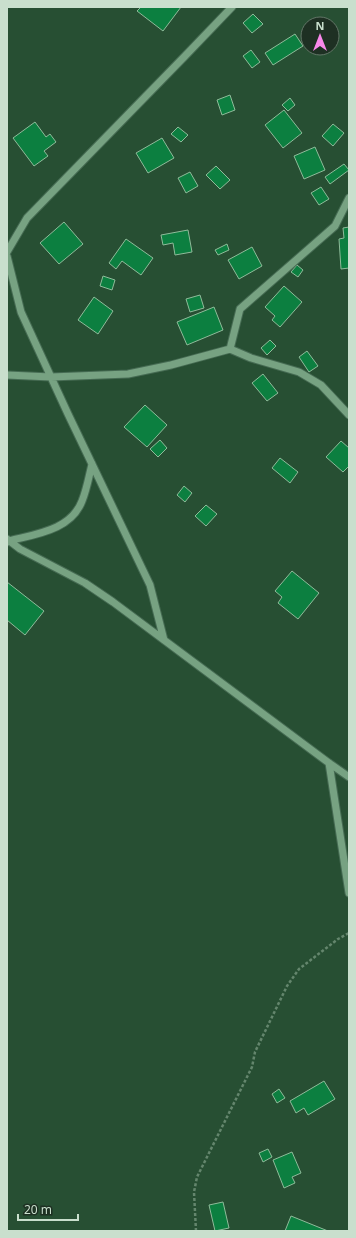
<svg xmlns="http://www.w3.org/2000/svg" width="356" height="1238" viewBox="0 0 356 1238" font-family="'Noto Sans',sans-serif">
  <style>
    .building { fill: #0c7f40; stroke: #8fbb9a }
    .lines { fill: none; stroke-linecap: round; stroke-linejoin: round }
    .minor-casing { stroke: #466b53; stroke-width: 9 }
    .path { stroke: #64866d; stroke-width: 2.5; stroke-dasharray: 3 2; stroke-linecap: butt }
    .minor { stroke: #77a282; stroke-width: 7 }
  </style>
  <rect width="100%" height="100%" fill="#274f33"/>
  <!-- building -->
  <path class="building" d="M141,7H181L163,31L137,11Z
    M253,14L263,24L252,33L243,23Z
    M295,34L303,46L273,65L265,53Z
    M251,50L260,62L252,68L243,56Z
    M230,95L235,110L222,115L217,100Z
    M290,98L295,105L288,111L282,105Z
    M284,110L302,133L283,148L265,125Z
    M35,122L46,137L50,134L56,142L44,151L48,156L34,166L13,138Z
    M333,124L344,133L333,146L322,136Z
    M178,127L188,135L181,142L171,134Z
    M162,138L174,158L148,173L136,153Z
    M315,147L325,170L304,179L294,156Z
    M344,164L349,170L330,184L325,177Z
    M216,166L230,180L220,189L206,175Z
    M190,172L198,186L186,193L178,178Z
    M321,187L329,199L319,205L311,193Z
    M64,222L83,244L59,264L40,243Z
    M349,227V268L341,269L339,239L344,238L343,228Z
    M188,230L192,252L175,255L173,243L163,245L161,235Z
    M126,239L153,258L141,275L122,261L116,269L109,263Z
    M227,244L229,250L218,255L215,250Z
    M252,247L262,266L239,279L228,260Z
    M297,265L303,270L298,277L291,272Z
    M103,276L115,280L112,290L100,286Z
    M284,286L302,302L280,327L272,320L275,316L265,307Z
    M200,295L204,308L190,312L186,299Z
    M94,297L113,311L98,334L78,320Z
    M214,307L223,330L187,345L177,322Z
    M270,340L276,346L267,355L261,348Z
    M307,351L318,366L309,372L299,357Z
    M263,374L278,393L267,401L252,383Z
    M145,405L167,425L147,447L124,427Z
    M160,440L167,448L158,457L150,449Z
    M341,441L349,448V466L343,472L326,457Z
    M280,458L298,472L290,483L272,468Z
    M184,486L192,493L185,502L177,495Z
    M206,505L217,514L206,526L195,516Z
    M292,571L319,593L298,619L278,603L282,597L275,591Z
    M7,582L44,611L25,635L7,620Z
    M324,1081L335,1099L308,1115L304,1108L296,1113L290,1101Z
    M279,1089L285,1098L277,1103L272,1094Z
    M268,1149L272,1157L263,1162L259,1153Z
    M292,1152L301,1173L292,1177L295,1183L284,1188L273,1160Z
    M223,1202L229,1228L215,1231L209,1205Z
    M291,1216L328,1231H285Z"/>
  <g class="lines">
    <!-- minor casing -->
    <g class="minor-casing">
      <path id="minor" d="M7,252L27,218L185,56L232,7
        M7,256L21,312L68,414L150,585L164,640
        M230,349L240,309L335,226L349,198
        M7,375L51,377L128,374L171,365L230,349L251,358L299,372L321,385L349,415
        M7,539L20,549L85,583L113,602L329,763L349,777
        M7,542L9,541C36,534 71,530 82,501C87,489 89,476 92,464
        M329,763L349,893"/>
    </g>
    <!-- path -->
    <path class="path" d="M196,1231L194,1192L197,1177L252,1067L255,1052L287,986L299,969L338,939L349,933"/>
    <!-- minor -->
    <use href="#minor" class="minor"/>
  </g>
  <!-- border -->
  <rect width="356" height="1238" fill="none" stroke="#c9dfcd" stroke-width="16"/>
  <!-- north arrow -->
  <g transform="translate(320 36)"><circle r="19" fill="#1e3023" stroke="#627667"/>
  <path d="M0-3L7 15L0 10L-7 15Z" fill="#f888ea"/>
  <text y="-6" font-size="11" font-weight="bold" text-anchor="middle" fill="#c9dfcd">N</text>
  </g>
  <!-- scale -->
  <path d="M18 1214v6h60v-6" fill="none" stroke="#c9dfcd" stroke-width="2"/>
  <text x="24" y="1214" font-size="12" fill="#c9dfcd" stroke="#1e3023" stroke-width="3" paint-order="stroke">20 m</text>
</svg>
